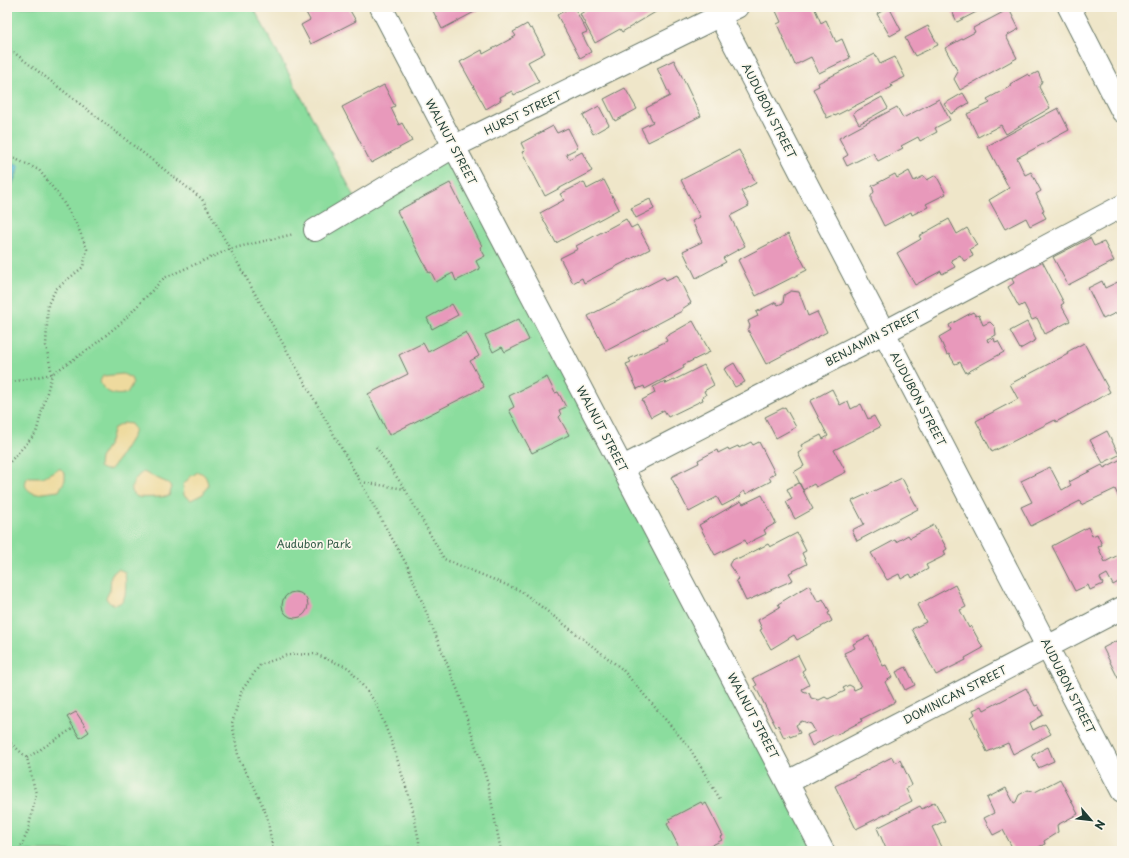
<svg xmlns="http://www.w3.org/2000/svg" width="1129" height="858" viewBox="0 0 1129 858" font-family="'Playpen Sans',sans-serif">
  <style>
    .green { fill: #8bdd9e; stroke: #558d69 }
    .sand { fill: #eeda9e; stroke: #868c69 }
    .water { fill: #51b8cf; stroke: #387a82 }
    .building { fill: #e899bb }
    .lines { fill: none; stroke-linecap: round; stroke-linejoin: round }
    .minor-casing { stroke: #687868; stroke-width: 24 }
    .path { stroke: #687868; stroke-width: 2.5; stroke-dasharray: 1 3; stroke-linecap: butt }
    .minor { stroke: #fff; stroke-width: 22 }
    .labels { text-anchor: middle; stroke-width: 3.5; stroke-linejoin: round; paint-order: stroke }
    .street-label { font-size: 11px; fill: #1f3d34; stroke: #fbf7ec }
    .park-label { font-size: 11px; fill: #355d49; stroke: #fbf7ec }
  </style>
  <rect width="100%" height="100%" fill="#fbf7ec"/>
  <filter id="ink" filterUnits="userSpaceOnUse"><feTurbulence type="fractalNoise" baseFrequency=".025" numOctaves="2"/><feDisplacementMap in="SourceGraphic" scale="8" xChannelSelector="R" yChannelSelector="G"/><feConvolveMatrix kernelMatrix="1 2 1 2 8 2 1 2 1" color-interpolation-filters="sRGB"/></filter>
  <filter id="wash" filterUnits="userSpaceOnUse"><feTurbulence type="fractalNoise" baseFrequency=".012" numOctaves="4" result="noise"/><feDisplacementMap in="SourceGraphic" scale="16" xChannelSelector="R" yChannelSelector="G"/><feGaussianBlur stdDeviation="0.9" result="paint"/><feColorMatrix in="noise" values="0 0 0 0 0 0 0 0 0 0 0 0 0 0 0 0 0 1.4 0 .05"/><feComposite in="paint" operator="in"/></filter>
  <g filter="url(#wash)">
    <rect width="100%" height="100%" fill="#efe6c9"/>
    <!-- green -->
    <path class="green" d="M7,7H253L358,203L450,153L820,851H7Z"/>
    <!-- sand -->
    <path class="sand" d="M123,374L131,378L133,383L127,393C117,397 103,393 100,381L103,376Z
      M124,423L131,424C133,427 135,429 134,433C133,437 115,465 111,469C106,471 104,470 99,467L100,458L109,444L114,428Z
      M58,469H61L65,473V480L59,491L35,494C27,490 22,486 28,477H43Z
      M143,472L170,484L172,487L169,496C165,497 141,498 138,497C125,491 135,477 143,472Z
      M198,472C205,473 207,479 208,485L203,494L191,500L184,495L183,485L190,477Z
      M118,569L125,572C126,578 126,589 125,595C122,606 111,608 106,598L110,590L111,575Z"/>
    <!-- water -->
    <path class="water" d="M7,161L20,166L7,197Z"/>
    <g id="blocks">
      <!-- building -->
      <path class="building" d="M303,7H348L356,21L311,44L301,25L310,20Z
        M431,7H484L442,29Z
        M571,7H574L587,32L582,34L591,52L580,58L557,15Z
        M587,7H664L622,32L620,29L595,43L580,14L588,9Z
        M784,7H814L821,23L826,20L836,42L842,39L850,58L819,73L811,57L795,65L777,24L781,22L776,11Z
        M889,7L901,30L890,36L877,14Z
        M950,7H986L957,22Z
        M1009,9L1019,29L1006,36L1017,58L960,90L954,79L958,72L945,48L975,32L973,28Z
        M527,24L530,29L532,28L545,53L528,62L539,82L514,95L512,91L500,97L501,100L486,109L460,62L482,50L483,54L516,36L513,32Z
        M928,26L938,45L915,56L905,38Z
        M875,54L880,64L895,57L905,77L891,84L892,87L835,116L834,115L827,118L813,89L819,86L818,83Z
        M674,60L701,116L648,142L641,128L653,122L646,108L670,96L657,68Z
        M1038,72L1042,81L1039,87L1050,108L1006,134L1001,125L978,137L967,114L990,103L987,99L1011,86L1010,84L1028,74L1030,76Z
        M384,85L395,106L391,108L399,125L402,123L412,141L371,163L342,107Z
        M625,88L637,109L615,121L604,99Z
        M963,93L969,103L951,114L944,104Z
        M882,97L888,108L859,124L853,113Z
        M939,99L950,120L935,128L937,132L920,141L918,137L901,146L903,148L878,161L873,153L847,166L843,158L848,155L839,138L897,107L903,118Z
        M599,106L609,125L593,134L583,115Z
        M1058,108L1069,130L1017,158L1025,175L1031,172L1041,191L1036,194L1044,210L1042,211L1046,218L1030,226L1026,218L1005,229L989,200L1009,188L987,146Z
        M553,126L557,133L568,128L578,148L566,154L569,159L582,152L592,171L545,196L522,152L525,151L521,143Z
        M739,150L756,183L741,191L749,206L730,216L745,246L723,258L726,262L696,278L683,251L702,242L692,221L700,217L681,180Z
        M909,171L914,181L924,176L927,180L936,175L946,194L926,204L928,207L912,215L911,212L884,226L871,200V196L874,192L872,186L895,174L897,178Z
        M604,180L619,209L556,243L540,213L564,200L560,194L584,182L587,189Z
        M450,183L482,246L480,247L485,256L476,261L480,269L456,281L453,273L436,282L431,272L429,273L397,211Z
        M650,199L654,209L636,218L631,208Z
        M626,219L631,228L637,225L650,249L584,283L582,278L573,283L560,258L578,249L576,246Z
        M949,219L957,234L967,228L977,245L970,249L973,256L964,261L960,255L951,260L955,267L942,274L941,271L915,285L897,253L921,239L919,236Z
        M788,234L807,270L756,296L738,260Z
        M1090,238L1094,246L1104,242L1114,261L1068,285L1053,257Z
        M1042,261L1064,303L1061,305L1070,321L1045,334L1037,318L1032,320L1024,304L1019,307L1008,287L1014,283L1011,277Z
        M677,275L691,303L682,309V311L606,351L588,316L664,277L666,280Z
        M1122,280V310L1103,319L1088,288L1102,281L1105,288Z
        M791,291L799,292L808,316L817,312L827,332L766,364L748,330L750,326L748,321L758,316L756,312L776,302L778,305L783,303L784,295Z
        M452,304L458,315L432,329L427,318Z
        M973,312L976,316L979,315L983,325L990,322L995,327L996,335L987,339L988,342L994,338L995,342L998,341L1004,352L966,373L960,362L955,364L949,354L947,355L939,337L951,330L949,325Z
        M519,319L529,340L505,352L502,347L493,352L485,335Z
        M693,321L710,352L683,365L684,368L645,389L644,386L637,389L626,364L631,362L629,359L667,341L665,337Z
        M1027,322L1036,340L1020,349L1010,331Z
        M466,332L479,356L470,361L484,387L389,435L368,394L408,374L399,355L423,343L428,352Z
        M1084,343L1110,392L1056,422L1055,420L992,452L976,421L1018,399L1010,384L1068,354L1067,352Z
        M734,363L745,382L735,387L724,369Z
        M704,365L714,385L704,391L706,395L702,397L703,400L668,417L664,410L651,417L642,400L655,393L653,387L665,381L666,384Z
        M547,377L555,393L558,392L566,407L559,410L561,415L559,417L569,435L532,453L509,410L514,407L509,396Z
        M832,389L840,405L848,401L851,409L861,404L868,419L874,416L880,427L834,450L846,472L816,487L814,484L803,490L794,472L804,466L798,453L803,450L801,445L821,435L823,439L828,436L810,401Z
        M785,407L796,427L776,438L765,417Z
        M1107,431L1119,455L1103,463L1090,440Z
        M751,442L753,445L759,442L775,473L769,477L771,481L746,494L744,491L740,494L741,496L722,506L717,497L689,512L671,477L699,463L698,460L717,450L718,453L728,448L729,450L738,446L739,448Z
        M1121,459L1122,499L1120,500L1115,489L1081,505L1080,501L1031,526L1021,507L1032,502L1021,481L1050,467L1062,490L1071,485L1069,482L1102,465L1104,468Z
        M902,478L918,509L857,541L852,530L864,524L852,501Z
        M799,483L813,509L795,519L786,502L792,499L787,489Z
        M762,495L776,523L764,530L766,534L746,544L745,540L715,555L699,525L741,501L743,504Z
        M934,525L947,549L944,551L946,555L926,565L928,569L912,578L910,574L901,579L899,574L887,580L871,553L895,540L896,542L908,535L910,538Z
        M1088,527L1092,536L1097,534L1102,545L1098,547L1105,562L1122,553V580L1113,585L1107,574L1100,578L1103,584L1090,590L1088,585L1075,591L1052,546Z
        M797,533L806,551L802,553L807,564L789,573L793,580L746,601L736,580L739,579L729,565L731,561L736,558L739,559L768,544L770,547Z
        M1122,538V547L1119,540Z
        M809,585L818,602L823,599L830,612L828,613L832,621L797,640L794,635L771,649L760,630L762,629L758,620L780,607L778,604Z
        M955,585L966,607L960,610L969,628L971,626L983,648L965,658L966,660L936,675L912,629L926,622L917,605Z
        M282 605a13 13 0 1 1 26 0a13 13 0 1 1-26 0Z
        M869,636L883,666L886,665L892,677L885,682L895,702L861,719L862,721L836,735L835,734L812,746L807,735L815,731L811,724L802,721L796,725L800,733L790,737L789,735L784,738L778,725L776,727L755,686L757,685L753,678L798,655L805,669L802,671L809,685L802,689L803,691L809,693L811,698L819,700L825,697L828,699L845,691L843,688L849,685L853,687L854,690L861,687L844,653L855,648L853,644Z
        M1122,638V686L1103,648Z
        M906,667L915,685L905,690L896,672Z
        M1026,688L1035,706L1038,705L1043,715L1030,723L1033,730L1045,724L1051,734L1013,754L1008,743L987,752L971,717L975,714L973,710L982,706L984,710Z
        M76,712L89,732L80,738L67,717Z
        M1048,747L1054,761L1038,768L1032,755Z
        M892,757L895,763L900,760L912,785L906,789L912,801L856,829L835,786Z
        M1060,779L1078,814L1057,825L1058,832L1044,841L1045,844L1039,847L1041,849L1014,851L1003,830L993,835L984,818L994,813L987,798L1006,788L1014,803L1016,802L1019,795L1028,790L1035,792Z
        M701,802L703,805L706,803L723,836L720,837L722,840L701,851H681L667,824L670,822L669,819Z
        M935,802L945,821L932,827L944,851H887L877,828L920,806L922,809Z"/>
    </g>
  </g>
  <g filter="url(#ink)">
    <use href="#blocks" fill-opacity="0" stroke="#687868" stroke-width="1"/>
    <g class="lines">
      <!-- minor casing -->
      <g class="minor-casing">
        <path id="minor" d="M381,7L823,851
          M715,7L1122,791
          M1069,7L1122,111
          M315,230L453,147L737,7
          M623,467L883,333L1122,206
          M788,782L1122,608"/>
      </g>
      <!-- path -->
      <path class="path" d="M7,47L202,199L408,567L458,691L488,784L501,851
        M7,155L39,170L60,197L77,225L87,249L83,267L56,289L48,304L46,346L52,374L36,433L7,465
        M7,383L52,374L89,349L122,322L164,278L230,249L294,234
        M376,447L405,489L444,559L521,591L622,669L689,747L720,799
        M361,482L405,489
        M7,742L12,744L27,758L36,794L28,831L19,851
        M27,758L72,729
        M273,851L267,816L254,786L239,760L232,723L242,690L260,665L287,655L315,654L349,668L376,703L393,746L412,806L419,841V851"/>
      <!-- minor -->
      <use href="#minor" class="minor"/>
    </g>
  </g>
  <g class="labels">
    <!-- street labels -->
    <g class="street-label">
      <text transform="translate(769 111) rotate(63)" y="4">AUDUBON STREET</text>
      <text transform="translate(523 113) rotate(-26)" y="4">HURST STREET</text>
      <text transform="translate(451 142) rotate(62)" y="4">WALNUT STREET</text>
      <text transform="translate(873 338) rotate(-28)" y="4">BENJAMIN STREET</text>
      <text transform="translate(918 399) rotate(62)" y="4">AUDUBON STREET</text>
      <text transform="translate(602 429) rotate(62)" y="4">WALNUT STREET</text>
      <text transform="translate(1068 686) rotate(63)" y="4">AUDUBON STREET</text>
      <text transform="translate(955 695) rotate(-27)" y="4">DOMINICAN STREET</text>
      <text transform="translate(753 716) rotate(62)" y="4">WALNUT STREET</text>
    </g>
    <!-- park labels -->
    <g class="park-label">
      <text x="314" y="548">Audubon Park</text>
    </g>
  </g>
  <!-- margin -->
  <rect width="1129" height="858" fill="none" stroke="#fbf7ec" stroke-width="24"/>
  <!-- north arrow -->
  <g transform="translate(1091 820) rotate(118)" stroke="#fbf7ec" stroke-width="3" paint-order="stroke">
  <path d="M0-3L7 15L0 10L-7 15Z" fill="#1f3d34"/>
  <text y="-6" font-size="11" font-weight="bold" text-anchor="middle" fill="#1f3d34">N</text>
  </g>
</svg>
